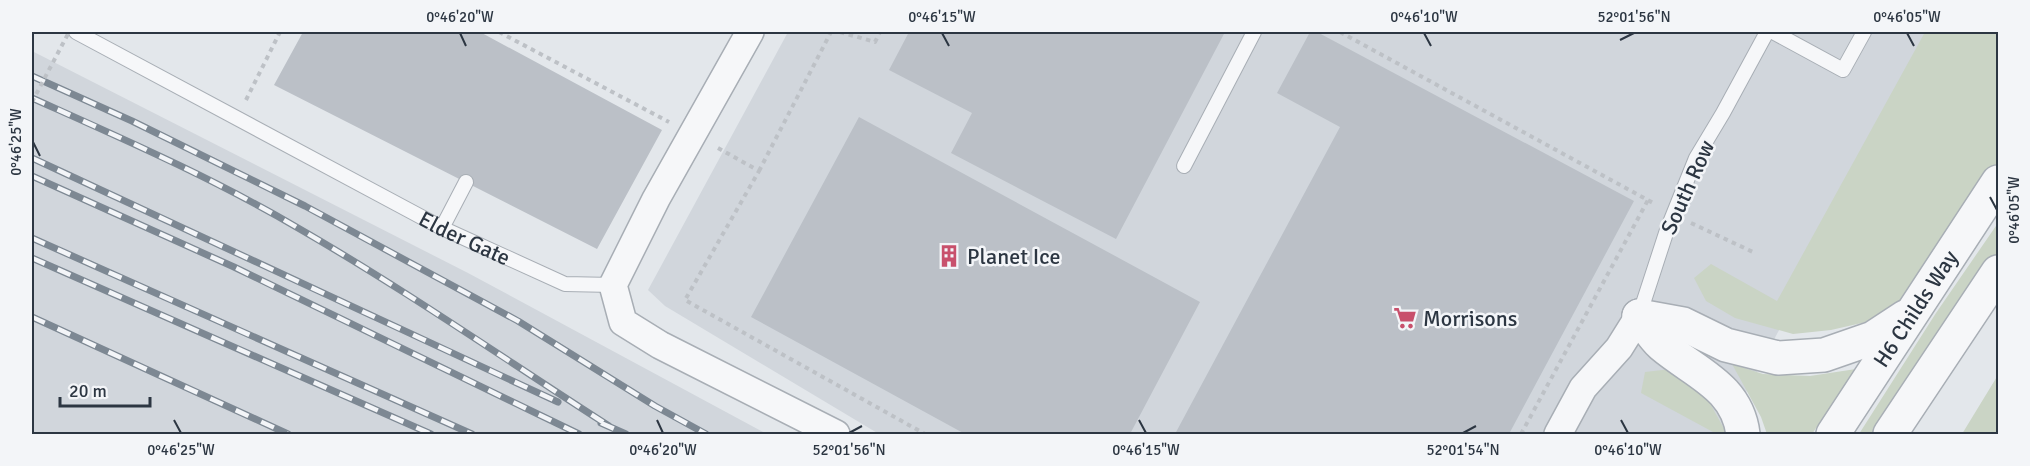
<svg xmlns="http://www.w3.org/2000/svg" width="2030" height="466" viewBox="0 0 2030 466" font-family="Signika,sans-serif">
  <style>
    .built { fill: #d1d6dc }
    .green { fill: #cad4c5 }
    .building { fill: #bbc0c7 }
    .lines { fill: none; stroke-linecap: round; stroke-linejoin: round }
    .service-casing { stroke: #a8aeb5; stroke-width: 16 }
    .minor-casing { stroke: #a8aeb5; stroke-width: 30 }
    .tertiary-casing { stroke: #a8aeb5; stroke-width: 36 }
    .path { stroke: #bdc1c6; stroke-width: 4; stroke-dasharray: 4.5 4.5; stroke-linecap: butt }
    .service { stroke: #f6f7f9; stroke-width: 14 }
    .minor { stroke: #f6f7f9; stroke-width: 27 }
    .tertiary { stroke: #f6f7f9; stroke-width: 33 }
    .rail-casing { stroke: #7d8893; stroke-width: 7 }
    .rail { stroke: #f3f5f8; stroke-width: 4.5; stroke-dasharray: 14; stroke-linecap: butt }
    .path-bridge { stroke: #bdc1c6; stroke-width: 4; stroke-dasharray: 4.5 4.5; stroke-linecap: butt }
    .ticks { fill: none; stroke: #2c3642; stroke-width: 2 }
    .labels { text-anchor: middle; stroke-width: 5; stroke-linejoin: round; paint-order: stroke }
    .street-label { font-size: 22px; fill: #2c3642; stroke: #f3f5f8 }
    .poi-label { font-size: 22px; fill: #2c3642; stroke: #f3f5f8; text-anchor: start }
    .neatline { fill: none; stroke: #2c3642; stroke-width: 2 }
    .ticks-label { font-size: 15px; text-anchor: middle; fill: #2c3642 }
  </style>
  <rect width="100%" height="100%" fill="#e3e7eb"/>
  <!-- built -->
  <path class="built" d="M788,32H1937L1724,434H879L665,306L648,290Z
    M32,51L468,273L767,434H32Z"/>
  <!-- green -->
  <path class="green" d="M1925,32H1998V161L1900,302L1866,322L1831,330L1793,334L1735,318L1706,301L1694,278L1711,264L1777,301Z
    M1998,223V253L1879,434H1859L1936,313Z
    M1732,364L1763,374L1810,376L1856,369L1812,434H1767L1761,417Z
    M1671,369L1706,396L1727,434H1712L1713,432L1641,393L1645,372Z
    M1998,375V434H1962Z"/>
  <!-- building -->
  <path class="building" d="M303,32H480L662,130L597,249L274,85Z
    M909,32H1225L1116,239L951,153L972,113L889,70Z
    M1310,32H1317L1634,201L1509,434H1175L1340,127L1277,93Z
    M859,117L1200,302L1130,434H965L751,317Z"/>
  <g class="lines">
    <!-- service casing -->
    <g class="service-casing">
      <g id="service">
        <path id="s1" d="M76,32L442,228L565,284L613,285"/>
        <path d="M1773,32L1843,70L1864,32"/>
        <path d="M1184,166L1254,32"/>
        <path d="M442,228L466,182"/>
        <path d="M1639,316L1667,230L1696,158L1723,113L1767,32"/>
      </g>
    </g>
    <!-- minor casing -->
    <g class="minor-casing">
      <path id="minor" d="M750,32L656,199L613,285L623,322L660,345L836,434
        M1558,434L1583,388L1619,348L1639,316"/>
    </g>
    <!-- tertiary casing -->
    <g class="tertiary-casing">
      <g id="tertiary">
        <path d="M1639,316L1683,324L1726,345L1778,358L1824,355L1873,338L1905,317"/>
        <path d="M1639,316C1646,325 1653,337 1662,345C1695,373 1737,386 1743,434"/>
        <path id="s2" d="M1833,434L1998,182"/>
        <path d="M1890,434L1998,272"/>
      </g>
    </g>
    <!-- path -->
    <path class="path" d="M499,32L669,122
      M840,32L875,42L880,32
      M1340,32L1655,204
      M246,100L280,32
      M718,148L759,171L685,300L925,434
      M759,171L831,32
      M1691,223L1753,252
      M1521,434L1648,200"/>
    <!-- service -->
    <use href="#service" class="service"/>
    <!-- minor -->
    <use href="#minor" class="minor"/>
    <!-- tertiary -->
    <use href="#tertiary" class="tertiary"/>
    <!-- rail casing -->
    <g class="rail-casing">
      <path id="rail" d="M32,76L132,121L305,206L518,321L655,406L706,434
        M32,98C121,138 213,178 298,228C404,289 506,360 609,426
        M32,158L558,402
        M32,176L234,267L579,434
        M32,238L472,434
        M32,258L431,434
        M32,317L288,434
        M601,423L626,434"/>
    </g>
    <!-- rail -->
    <use href="#rail" class="rail"/>
    <!-- path-bridge -->
    <path class="path-bridge" d="M32,102L69,32"/>
  </g>
  <!-- ticks -->
  <path class="ticks" d="M460,33L466,46M942,33L949,46M1424,33L1431,46M1907,33L1914,46M1620,40L1634,33M33,142L40,156M1990,197L1997,210M174,420L181,433M657,420L663,433M1139,420L1146,433M1621,420L1628,433M849,433L862,426M1463,433L1476,426"/>
  <!-- icons -->
  <defs>
    <g id="building-bare" transform="scale(1.8)"><path d="M-4-6H4V6H1V3H-1V6H-4ZM-2.5-4.3h1.7v1.8h-1.7ZM.8-4.3h1.7v1.8H.8ZM-2.5-1h1.7V.8h-1.7ZM.8-1h1.7V.8H.8Z" fill="#c8506c" stroke="#f3f5f8" stroke-width="2.5" paint-order="stroke"/></g>
    <g id="supermarket-bare" transform="scale(1.8)"><path d="M-6-5.5h2.5l.6 2H6L4.5 2H-2.5L-4.4-4H-6ZM-1.5 3.2a1.3 1.3 0 1 0 .1 0ZM3 3.2a1.3 1.3 0 1 0 .1 0Z" fill="#c8506c" stroke="#f3f5f8" stroke-width="2.5" paint-order="stroke"/></g>
  </defs>
  <g fill-rule="evenodd">
    <use href="#building-bare" x="949" y="256"/>
    <use href="#supermarket-bare" x="1405" y="318"/>
  </g>
  <g class="labels">
    <!-- street labels -->
    <g class="street-label">
      <text transform="translate(1687 187) rotate(-66)" y="8">South Row</text>
      <text dy="8" stroke="none"><textPath href="#s1" startOffset="440">Elder Gate</textPath></text>
      <text dy="8" stroke="none"><textPath href="#s2" startOffset="150">H6 Childs Way</textPath></text>
    </g>
    <!-- poi labels -->
    <g class="poi-label">
      <text x="967" y="264">Planet Ice</text>
      <text x="1423" y="326">Morrisons</text>
    </g>
  </g>
  <!-- border -->
  <rect width="2030" height="466" fill="none" stroke="#f3f5f8" stroke-width="66"/>
  <!-- scale -->
  <path d="M60 397v9h90v-9" fill="none" stroke="#2c3642" stroke-width="3"/>
  <text x="69" y="397" font-size="18" fill="#2c3642" stroke="#f3f5f8" stroke-width="4.5" paint-order="stroke">20 m</text>
  <rect x="33" y="33" width="1964" height="400" class="neatline"/>
  <g class="ticks-label">
    <text x="460" y="22">0°46'20"W</text>
    <text x="942" y="22">0°46'15"W</text>
    <text x="1424" y="22">0°46'10"W</text>
    <text x="1634" y="22">52°01'56"N</text>
    <text x="1907" y="22">0°46'05"W</text>
    <text transform="translate(16 142) rotate(-90)" y="5">0°46'25"W</text>
    <text transform="translate(2014 210) rotate(-90)" y="5">0°46'05"W</text>
    <text x="181" y="455">0°46'25"W</text>
    <text x="663" y="455">0°46'20"W</text>
    <text x="849" y="455">52°01'56"N</text>
    <text x="1146" y="455">0°46'15"W</text>
    <text x="1463" y="455">52°01'54"N</text>
    <text x="1628" y="455">0°46'10"W</text>
  </g>
</svg>
